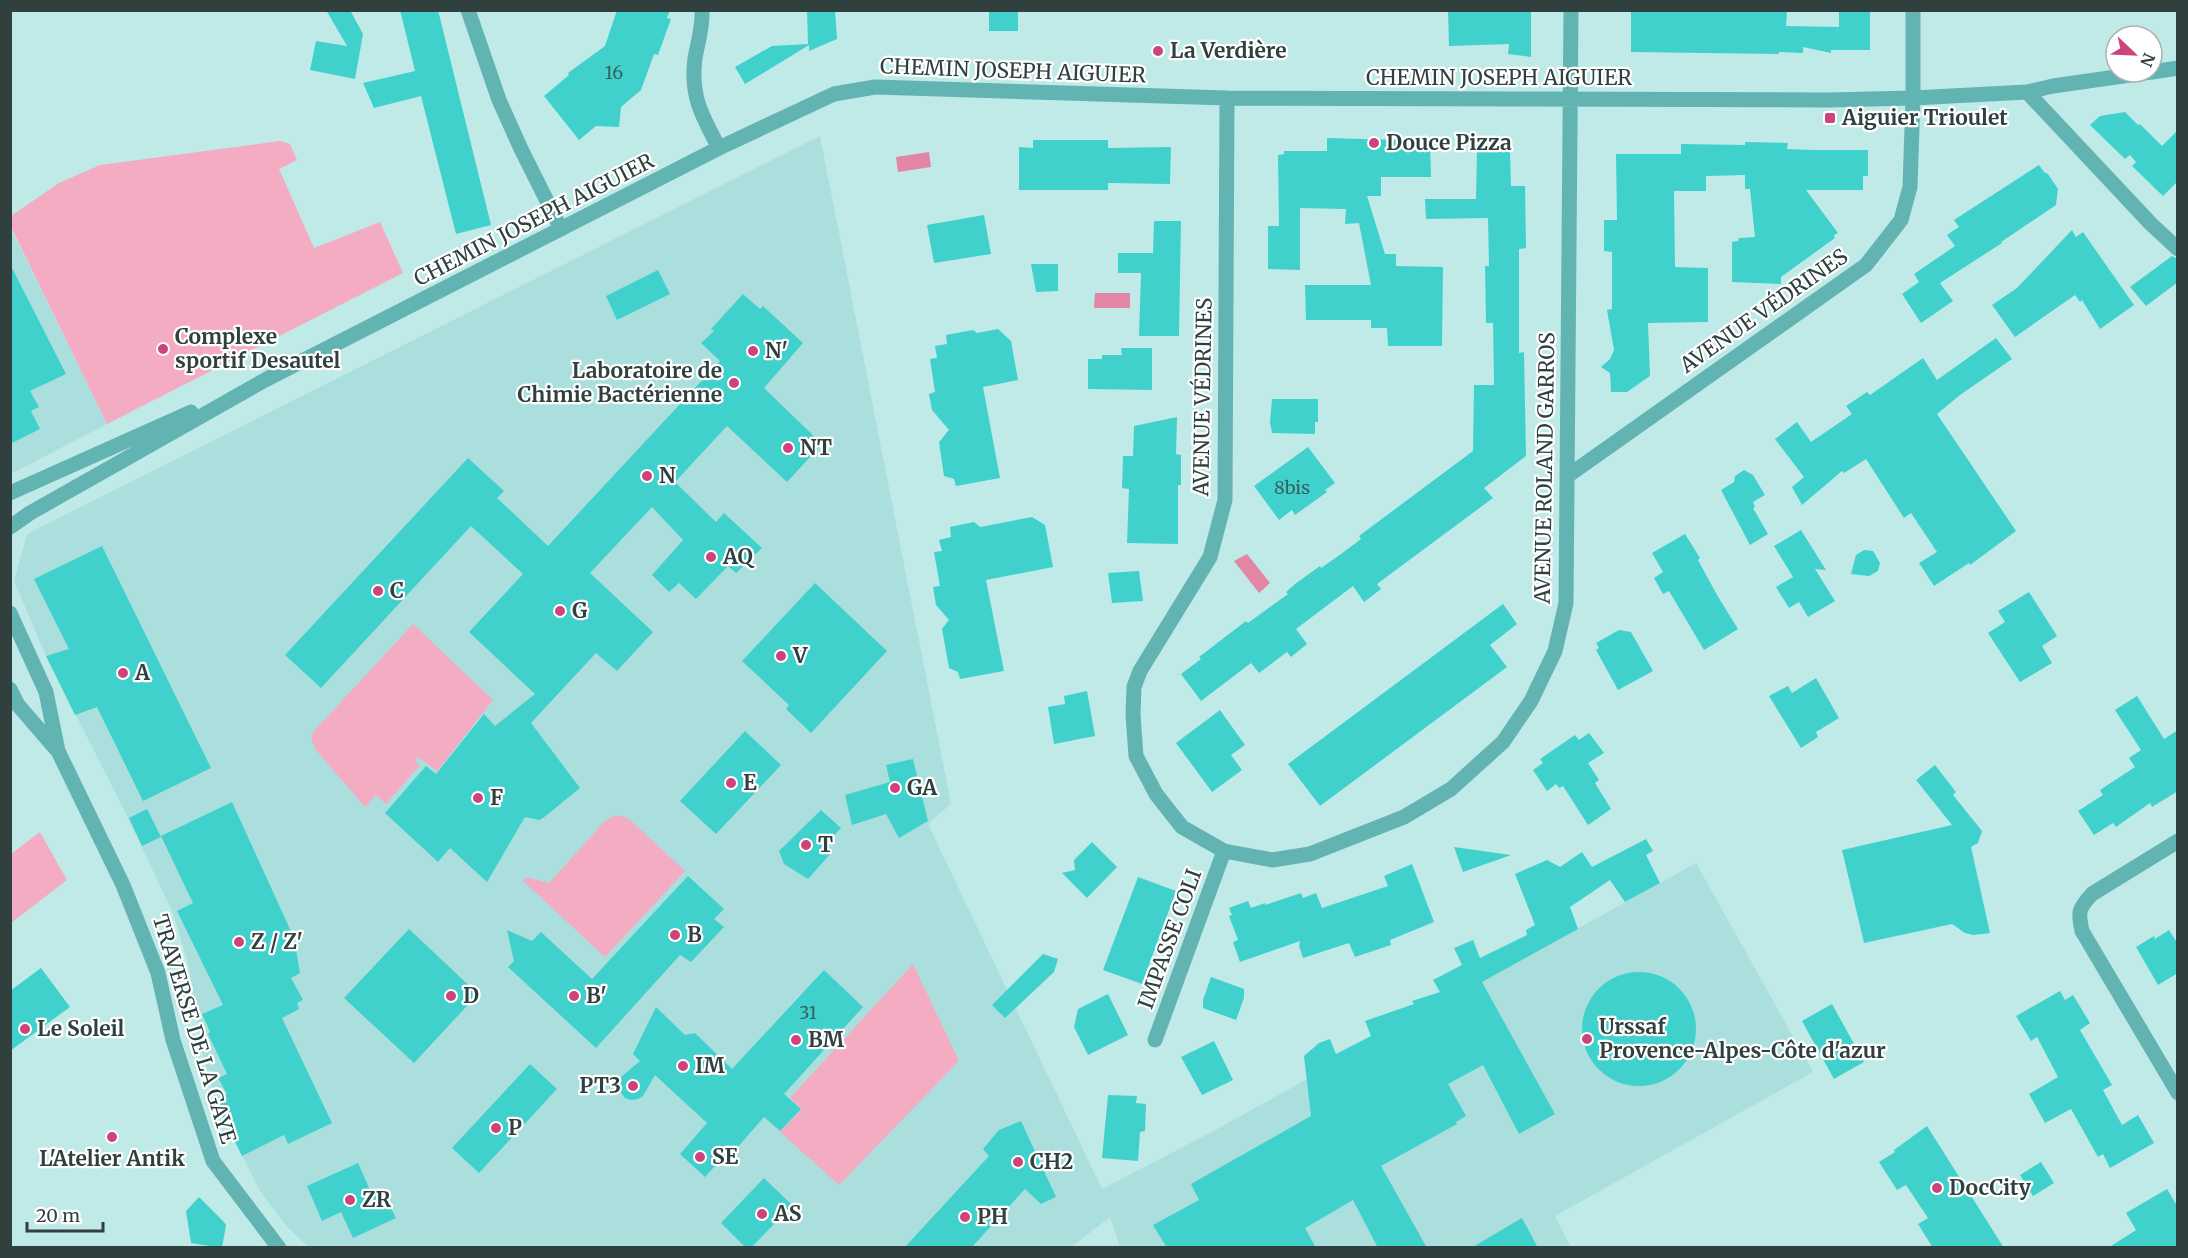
<svg xmlns="http://www.w3.org/2000/svg" width="2188" height="1258" viewBox="0 0 2188 1258" font-family="Merriweather,serif">
  <style>
    .built { fill: #abdfdd }
    .green { fill: #f4acc2 }
    .water { fill: #e386a5 }
    .building { fill: #40d1cd }
    .lines { fill: none; stroke-linecap: round; stroke-linejoin: round }
    .minor { stroke: #62b4b2; stroke-width: 15 }
    .poi-dot { fill: #cd437c; stroke: #fff; stroke-width: 2 }
    .labels { text-anchor: middle; stroke-width: 4.5; stroke-linejoin: round; paint-order: stroke }
    .number-label { font-size: 18px; fill: #336462 }
    .poi-label { font-size: 21px; font-weight: bold; fill: #2f403f; stroke: #fff; text-anchor: start }
    .street-label { font-size: 21px; fill: #2f403f; stroke: #fff }
  </style>
  <rect width="100%" height="100%" fill="#c0eae8"/>
  <!-- built -->
  <path class="built" d="M820,136L951,804L928,824L1102,1189L1210,1133L1696,863L1813,1072L1555,1216L1571,1247H1120L1110,1217L1070,1248L309,1247L287,1227L260,1191L217,1106L203,1055L188,962L172,911L128,818L46,656L14,581L27,534Z
    M10,227L107,424L11,474H10Z"/>
  <!-- green -->
  <path class="green" d="M280,141L290,144L297,160L279,169L314,248L380,222L403,273L107,424L11,227V216L59,183L100,165Z
    M413,624L493,700L437,771L418,757L415,761L420,765L386,804L376,795L365,807L315,749L311,737L314,731Z
    M615,815L628,818L685,871L605,957L523,881L526,877L549,883L604,822Z
    M40,832L67,880L11,923V854Z
    M913,964L959,1061L839,1185L780,1132L802,1109L790,1098Z"/>
  <!-- water -->
  <path class="water" d="M929,152L931,167L898,172L896,157Z
    M1095,293H1130V308H1094Z
    M1247,554L1270,583L1259,593L1234,561Z"/>
  <!-- building -->
  <path class="building" d="M326,10H350L363,34L355,79L310,70L316,41L347,46Z
    M400,10H438L491,225L456,234L421,96L374,108L363,83L415,71Z
    M617,10H670L667,18L671,19L658,55L654,54L641,90L621,107L619,127L596,126L579,140L544,96L569,75L568,73L605,46Z
    M807,10H835L837,39L809,51V45L745,84L735,67L772,46L808,44Z
    M989,10H1018V31H989Z
    M1448,10H1531V57L1508,54L1509,44L1449,46Z
    M1631,10H1787L1786,26L1839,27V10H1870V50H1831V53L1803,47V53L1779,52V54L1631,52Z
    M2125,112L2138,125L2140,124L2162,146L2178,130V181L2163,196L2132,166L2136,162L2130,155L2125,159L2090,125L2100,116Z
    M1327,138L1430,141L1431,177H1381V196H1367L1385,254H1396V266L1443,267L1442,346H1388L1387,328H1371V320H1306L1305,285H1371L1359,223L1345,224L1346,209L1300,208V270L1268,269V226H1279L1278,155L1284,154V151H1327Z
    M1033,140H1108V148L1171,147L1170,184L1108,183V190H1019V147L1033,148Z
    M1745,142L1788,143L1787,149L1812,150H1868V176H1863V190H1806L1838,233L1834,235L1835,238L1781,277V284L1732,282V242L1738,241L1739,238L1755,237L1750,189H1745V175L1706,176V191H1674L1675,267L1708,268V322L1648,323L1650,376L1627,392H1611L1610,373L1601,367L1610,359L1614,350L1607,310L1612,309V252L1604,251V220H1617L1616,154H1681V144L1745,145Z
    M1477,152H1510L1511,186H1525L1526,248L1519,249V353L1524,352L1526,456L1484,488L1493,498L1377,584L1381,589L1364,602L1353,586L1296,629L1307,644L1291,657L1287,652L1259,673L1251,663L1201,701L1181,674L1201,659L1199,657L1246,621L1248,623L1288,594L1286,592L1295,584L1320,566L1321,568L1341,554L1361,539L1359,536L1473,451L1474,385H1494L1493,323H1486L1485,266H1489L1488,218L1426,219L1425,199H1476Z
    M2039,165L2044,172L2048,174L2058,189L2056,205L2001,242L2002,243L1940,283L1953,301L1921,323L1902,294L1919,282L1914,274L1955,246L1947,235L1959,227L1954,220Z
    M984,215L991,254L934,263L927,225Z
    M1154,221H1181L1179,336H1139L1141,273H1118V253H1153Z
    M2072,230L2076,237L2083,232L2134,305L2100,329L2082,300L2080,302L2075,295L2015,337L1992,305L2017,288Z
    M2172,256L2178,259V282L2146,306L2130,287Z
    M10,264L66,374L30,391L39,407L31,411L40,429L10,444Z
    M1031,264H1058V291L1036,292Z
    M658,270L670,294L617,320L606,296Z
    M743,294L760,309L763,306L803,343L764,388L822,444L787,482L727,426L675,482L716,522L724,513L762,548L736,573L728,566L696,599L679,583L669,592L652,575L683,540L652,507L590,573L653,632L617,671L596,653L531,723L580,788L543,818L539,820L525,817L487,882L450,848L438,862L385,813L426,766L436,774L484,714L495,726L535,694L469,632L523,574L471,526L321,688L285,655L468,458L504,491L497,498L548,546L720,361L701,343L714,331L711,329Z
    M998,329L1011,341L1018,380L983,387L1000,478L956,486L954,479L944,476L939,442L949,430L932,410L929,394L935,392L930,359L937,358L935,346L947,344L946,335L973,330L977,333Z
    M1996,338L2012,359L1960,395L1937,414L2016,531L1970,565L1969,563L1934,586L1919,563L1937,552L1911,513L1904,518L1866,459L1844,473L1842,471L1802,505L1792,487L1804,477L1775,439L1797,422L1811,442L1852,414L1846,406L1867,392L1870,395L1923,358L1937,380Z
    M1121,348H1152V390L1088,389V359H1102V355H1122Z
    M1272,399H1318V422H1315V434L1272,433L1270,422Z
    M1177,417L1176,454L1181,455V485H1178V544L1127,543L1129,489L1122,488L1123,456H1133L1134,426Z
    M1308,447L1335,483L1325,490L1327,492L1295,515L1292,510L1279,520L1254,486Z
    M1744,470L1753,475L1765,495L1753,502L1755,507L1753,508L1768,534L1750,545L1721,490L1734,482L1735,476Z
    M1032,517L1045,525L1053,567L986,580L1004,671L960,679L958,672L949,668L942,629L949,620L936,605L933,587L940,586L934,552L942,551L939,540L951,537L950,527L974,522L980,527Z
    M1801,530L1826,570L1815,569L1835,601L1808,617L1799,602L1789,608L1776,587L1793,577L1774,546Z
    M1685,534L1700,558L1698,560L1717,595L1738,629L1704,650L1669,591L1663,594L1654,578L1663,572L1652,553Z
    M102,546L211,768L143,801L97,707L75,715L46,656L69,649L34,579Z
    M1864,550L1873,551L1880,563L1878,571L1869,576L1851,574L1856,555Z
    M1139,571L1143,601L1112,603L1108,573Z
    M815,583L887,651L811,733L786,709L789,705L742,661Z
    M2029,592L2057,636L2042,646L2052,663L2020,682L1988,633L2005,622L1998,611Z
    M1503,604L1517,624L1490,645L1507,667L1320,806L1288,764Z
    M1619,630L1631,632L1653,671L1618,690L1596,650L1599,648L1596,643Z
    M1816,678L1839,718L1816,732L1818,737L1801,748L1769,696L1788,686L1792,693Z
    M1087,691L1095,736L1054,744L1048,707L1065,704L1064,696Z
    M2137,696L2164,739L2178,730V791L2152,807L2150,803L2116,827L2113,823L2094,835L2078,811L2103,795L2100,790L2135,767L2129,758L2141,750L2115,710Z
    M1220,710L1245,745L1231,755L1242,770L1212,792L1176,743Z
    M745,731L781,765L716,834L680,801Z
    M1589,733L1604,753L1588,763L1599,780L1595,783L1611,809L1588,825L1563,786L1559,788L1556,784L1547,791L1533,770L1543,763L1540,759L1575,735L1579,740Z
    M913,759L928,821L899,838L886,814L852,825L845,795L890,782L886,765Z
    M1935,765L1956,792L1953,795L1982,831L1978,843L1971,847L1990,933L1973,935L1965,933L1952,924L1864,943L1842,850L1952,825L1916,780Z
    M232,802L294,938L300,973L291,978L303,1000L297,1003L299,1009L282,1018L332,1123L288,1144L284,1135L242,1156L214,1099L227,1094L218,1078L227,1074L208,1034L210,1032L202,1014L223,1005L177,911L193,903L161,836Z
    M147,809L161,837L142,846L129,818Z
    M821,810L841,828L828,842L832,852L808,879L784,864L779,851Z
    M1646,839L1653,851L1646,855L1660,883L1625,902L1610,880L1570,907L1578,929L1482,982L1555,1114L1519,1134L1483,1065L1448,1084L1466,1116L1456,1122L1457,1124L1381,1166L1427,1248H1378L1353,1200L1305,1228L1316,1248H1167L1153,1225L1199,1200L1191,1184L1311,1116L1304,1056L1319,1043L1330,1039L1336,1054L1371,1036L1365,1021L1414,1004L1412,1001L1440,992L1433,980L1462,965L1454,948L1473,940L1480,958L1527,935L1526,930L1535,925L1515,874L1547,860L1560,867L1582,852L1592,867Z
    M1092,842L1117,867L1087,898L1062,873L1075,870L1074,860Z
    M1454,847L1511,855L1463,872Z
    M1412,864L1434,922L1390,940L1391,945L1355,957L1349,943L1303,958L1299,946L1300,941L1240,962L1233,942L1238,940L1229,916L1232,915L1229,908L1248,901L1251,908L1265,903V905L1301,893L1303,898L1316,893L1322,908L1388,886L1384,876Z
    M688,876L724,909L714,919L724,927L691,962L680,955L596,1048L508,967L514,961L507,930L532,941L541,932L592,979Z
    M1138,877L1176,891L1142,984L1103,970Z
    M409,929L478,994L414,1063L344,998Z
    M2169,930L2178,944V973L2158,985L2136,947L2154,936L2155,939Z
    M1043,954L1058,959L1054,972L1005,1018L992,1005Z
    M41,968L70,1007L10,1051V991Z
    M824,970L863,1007L784,1094L801,1109L780,1131L764,1117L736,1149L733,1146L705,1177L680,1154L707,1123L655,1075L643,1096L638,1099L631,1100L625,1098L619,1090L618,1083L621,1077L640,1061L633,1054L656,1007L685,1035L695,1033L732,1069Z
    M1582 1029a57 57 0 1 1 114 0a57 57 0 1 1-114 0Z
    M1211,977L1244,989V998L1236,1020L1203,1008V1000Z
    M2060,991L2065,1000L2073,995L2090,1023L2080,1030L2112,1085L2103,1090L2122,1125L2138,1115L2154,1143L2110,1168L2103,1154L2098,1157L2071,1109L2045,1123L2029,1094L2058,1077L2037,1037L2031,1041L2016,1016Z
    M1108,994L1128,1035L1088,1055L1074,1027L1078,1009Z
    M1832,1004L1864,1062L1834,1079L1802,1021Z
    M1214,1041L1233,1080L1202,1095L1181,1057Z
    M530,1064L557,1089L479,1173L452,1148Z
    M1108,1095L1137,1096L1136,1103L1146,1104L1145,1131L1140,1132L1138,1161L1102,1158Z
    M1021,1121L1056,1197L1041,1204L1025,1189L971,1248H904L989,1156L983,1149L999,1130Z
    M1927,1126L2004,1248H1933L1918,1224L1928,1218L1906,1185L1897,1190L1879,1162L1895,1152L1894,1150Z
    M2041,1162L2054,1183L2033,1196L2020,1175Z
    M358,1163L373,1197L383,1193L396,1218L353,1238L341,1212L322,1221L307,1186Z
    M764,1178L792,1205L751,1248H746L721,1223Z
    M2167,1189L2178,1207V1248H2108L2136,1230L2126,1213Z
    M199,1197L223,1221L226,1225L222,1248L191,1243L186,1211Z
    M1522,1218L1538,1248H1471Z"/>
  <g class="lines">
    <!-- minor -->
    <path class="minor" d="M468,10L499,100L521,149L561,229
      M702,10C703,27 698,41 695,58C690,96 702,116 719,148
      M2152,72L2178,68
      M2027,92L2151,224L2178,249
      M1227,98L1225,500L1210,557L1140,671L1134,687L1133,715L1136,756L1156,794L1182,827L1224,851L1272,860L1310,854L1404,817L1451,789L1503,742L1531,701L1555,651L1566,603L1571,10
      M1569,475L1866,265L1901,220L1910,187L1913,98V10
      M10,493L191,412
      M10,527L30,513L265,380L719,148L834,94L875,87L1227,98L1829,100L1913,98L2027,92L2053,86L2151,72
      M10,613L46,692L58,751L123,885L158,973L173,1040L213,1161L279,1248
      M10,689L18,705L56,749
      M2178,841L2092,894C2078,909 2078,912 2082,931L2178,1093
      M1155,1040L1224,851"/>
  </g>
  <!-- markers -->
  <g class="poi-dot">
    <circle cx="1158" cy="51" r="6"/>
    <rect x="1824" y="112" width="12" height="12" rx="3"/>
    <circle cx="1374" cy="143" r="6"/>
    <circle cx="163" cy="349" r="6"/>
    <circle cx="753" cy="351" r="6"/>
    <circle cx="734" cy="383" r="6"/>
    <circle cx="788" cy="448" r="6"/>
    <circle cx="647" cy="476" r="6"/>
    <circle cx="711" cy="557" r="6"/>
    <circle cx="378" cy="591" r="6"/>
    <circle cx="560" cy="611" r="6"/>
    <circle cx="781" cy="656" r="6"/>
    <circle cx="123" cy="673" r="6"/>
    <circle cx="731" cy="783" r="6"/>
    <circle cx="895" cy="788" r="6"/>
    <circle cx="478" cy="798" r="6"/>
    <circle cx="806" cy="845" r="6"/>
    <circle cx="675" cy="935" r="6"/>
    <circle cx="239" cy="942" r="6"/>
    <circle cx="451" cy="996" r="6"/>
    <circle cx="574" cy="996" r="6"/>
    <circle cx="25" cy="1029" r="6"/>
    <circle cx="1587" cy="1039" r="6"/>
    <circle cx="796" cy="1040" r="6"/>
    <circle cx="683" cy="1066" r="6"/>
    <circle cx="633" cy="1086" r="6"/>
    <circle cx="496" cy="1128" r="6"/>
    <circle cx="112" cy="1137" r="6"/>
    <circle cx="700" cy="1157" r="6"/>
    <circle cx="1018" cy="1162" r="6"/>
    <circle cx="1937" cy="1188" r="6"/>
    <circle cx="350" cy="1200" r="6"/>
    <circle cx="762" cy="1214" r="6"/>
    <circle cx="965" cy="1217" r="6"/>
  </g>
  <g class="labels">
    <!-- number labels -->
    <g class="number-label">
      <text x="614" y="79">16</text>
      <text x="1292" y="494">8bis</text>
      <text x="808" y="1019">31</text>
    </g>
    <!-- poi labels -->
    <g class="poi-label">
      <text x="1170" y="58">La Verdière</text>
      <text x="1842" y="125">Aiguier Trioulet</text>
      <text x="1386" y="150">Douce Pizza</text>
      <text x="175" y="344">Complexe<tspan x="175" dy="24">sportif Desautel</tspan></text>
      <text x="765" y="358">N'</text>
      <text x="722" y="378" text-anchor="end">Laboratoire de<tspan x="722" dy="24">Chimie Bactérienne</tspan></text>
      <text x="800" y="455">NT</text>
      <text x="659" y="483">N</text>
      <text x="723" y="564">AQ</text>
      <text x="390" y="598">C</text>
      <text x="572" y="618">G</text>
      <text x="793" y="663">V</text>
      <text x="135" y="680">A</text>
      <text x="743" y="790">E</text>
      <text x="907" y="795">GA</text>
      <text x="490" y="805">F</text>
      <text x="818" y="852">T</text>
      <text x="687" y="942">B</text>
      <text x="251" y="949">Z / Z'</text>
      <text x="463" y="1003">D</text>
      <text x="586" y="1003">B'</text>
      <text x="1599" y="1034">Urssaf<tspan x="1599" dy="24">Provence-Alpes-Côte d'azur</tspan></text>
      <text x="37" y="1036">Le Soleil</text>
      <text x="808" y="1047">BM</text>
      <text x="695" y="1073">IM</text>
      <text x="621" y="1093" text-anchor="end">PT3</text>
      <text x="508" y="1135">P</text>
      <text x="712" y="1164">SE</text>
      <text x="112" y="1166" text-anchor="middle">L'Atelier Antik</text>
      <text x="1030" y="1169">CH2</text>
      <text x="1949" y="1195">DocCity</text>
      <text x="362" y="1207">ZR</text>
      <text x="774" y="1221">AS</text>
      <text x="977" y="1224">PH</text>
    </g>
    <!-- street labels -->
    <g class="street-label">
      <text transform="translate(1013 71) rotate(2)" y="7">CHEMIN JOSEPH AIGUIER</text>
      <text x="1499" y="85">CHEMIN JOSEPH AIGUIER</text>
      <text transform="translate(534 220) rotate(-27)" y="7">CHEMIN JOSEPH AIGUIER</text>
      <text transform="translate(1764 311) rotate(-35)" y="7">AVENUE VÉDRINES</text>
      <text transform="translate(1203 397) rotate(-89)" y="7">AVENUE VÉDRINES</text>
      <text transform="translate(1545 468) rotate(-89)" y="7">AVENUE ROLAND GARROS</text>
      <text transform="translate(1170 939) rotate(-70)" y="7">IMPASSE COLI</text>
      <text transform="translate(194 1029) rotate(73)" y="7">TRAVERSE DE LA GAYE</text>
    </g>
  </g>
  <!-- border -->
  <rect width="2188" height="1258" fill="none" stroke="#2f403f" stroke-width="24"/>
  <!-- north arrow -->
  <g transform="translate(2134 54) rotate(113)"><circle r="28" fill="#ffffff" stroke="#acb3b2" stroke-width="1.5"/>
  <path d="M0-4.5L10 22L0 15L-10 22Z" fill="#cd437c"/>
  <text y="-9" font-size="16" font-weight="bold" text-anchor="middle" fill="#2f403f">N</text>
  </g>
  <!-- scale -->
  <path d="M27 1222v9h76v-9" fill="none" stroke="#2f403f" stroke-width="3"/>
  <text x="36" y="1222" font-size="18" fill="#2f403f" stroke="#ffffff" stroke-width="4.5" paint-order="stroke">20 m</text>
</svg>
